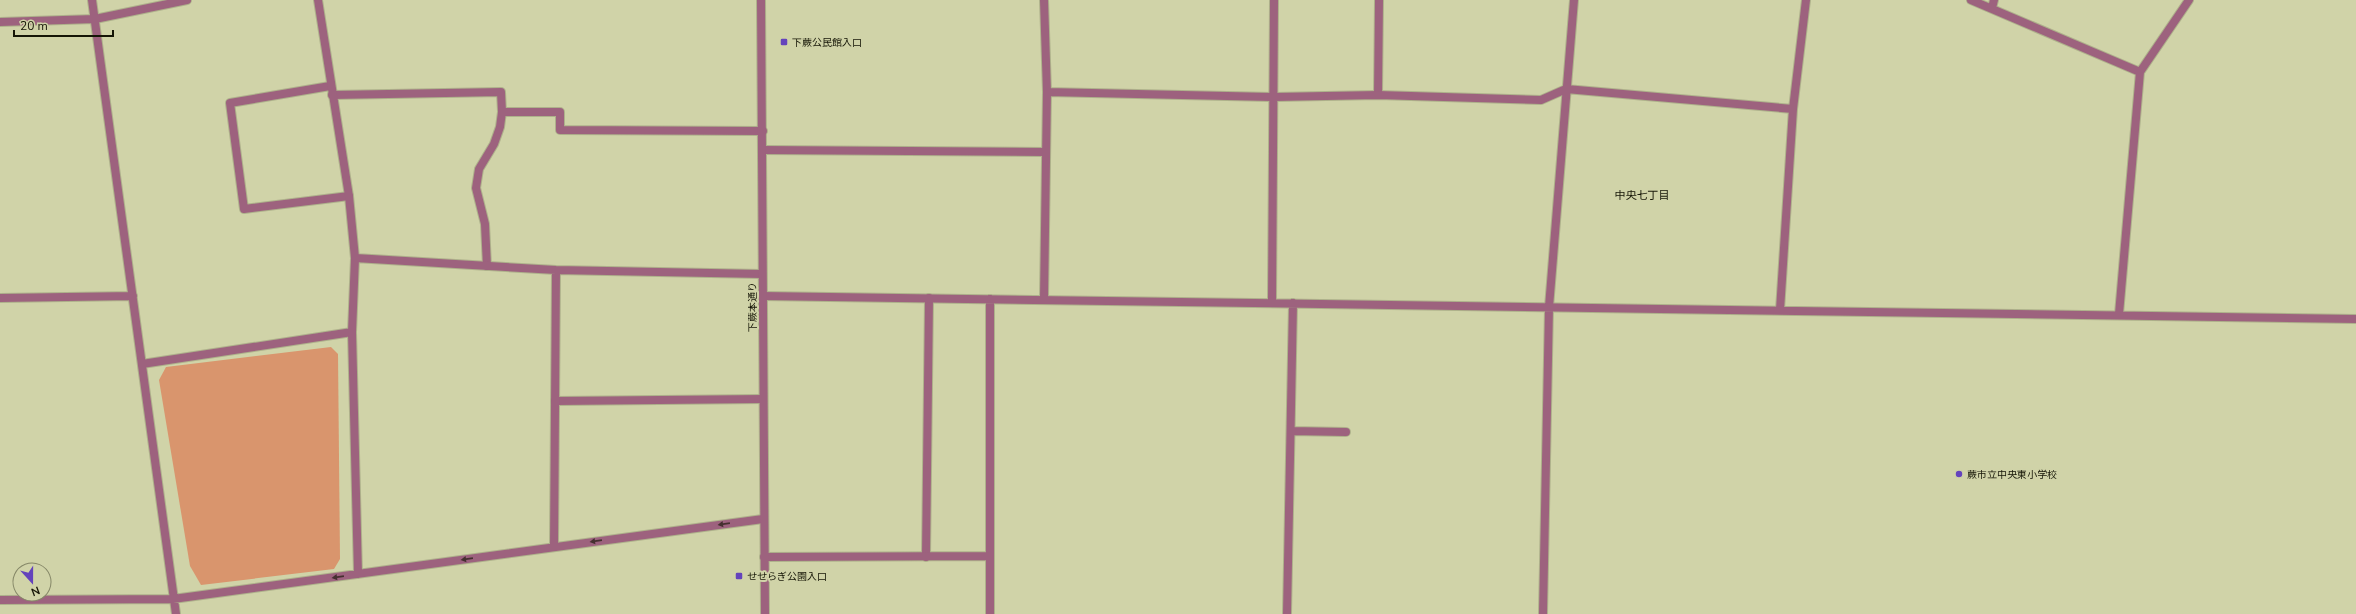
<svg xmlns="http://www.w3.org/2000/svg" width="2356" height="614" viewBox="0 0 2356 614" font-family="'Nunito Sans','Noto Sans JP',sans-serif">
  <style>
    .green { fill: #d9956d }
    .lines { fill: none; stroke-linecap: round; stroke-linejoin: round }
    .service-casing { stroke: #aeb18b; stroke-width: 10 }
    .minor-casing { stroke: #aeb18b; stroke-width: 10 }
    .tertiary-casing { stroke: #aeb18b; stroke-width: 10 }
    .service { stroke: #9d627e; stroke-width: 8 }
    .minor { stroke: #9d627e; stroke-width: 8 }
    .tertiary { stroke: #9d627e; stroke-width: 8 }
    .oneway { fill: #453030 }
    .poi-dot { fill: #6443bc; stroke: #d0d3a8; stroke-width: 1.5 }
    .labels { text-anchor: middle; stroke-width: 4; stroke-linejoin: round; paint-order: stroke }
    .poi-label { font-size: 10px; fill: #151506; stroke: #d0d3a8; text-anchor: start }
    .street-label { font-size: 10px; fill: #151506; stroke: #d0d3a8 }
    .neighbourhood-label { font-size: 11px; fill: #151506; stroke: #d0d3a8 }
  </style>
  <rect width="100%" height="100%" fill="#d0d3a8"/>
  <!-- green -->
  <path class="green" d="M331,347L338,354L340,559L334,569L201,585L190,566L159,380L166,367Z"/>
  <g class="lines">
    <!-- service casing -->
    <g class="service-casing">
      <path id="service" d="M330,86L230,103L244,209L349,196
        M332,95L501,92L502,112H560V130L763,131
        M1378,95L1379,0
        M487,266L485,224L476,188L479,169L494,144L500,127L502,112
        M555,401L763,399
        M926,557L929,298"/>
    </g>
    <!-- minor casing -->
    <g class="minor-casing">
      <path id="minor" d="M92,0L176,614
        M318,0L349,196L355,258L352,332L358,574
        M1044,0L1047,92L1044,299
        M1971,0L2140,72
        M1992,8L1994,0
        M0,22L95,19L187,0
        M1047,92L1274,97L1378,95L1541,100L1566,89L1793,109
        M763,150L1046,152
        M355,258L556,270L762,274
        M762,296L2356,319
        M0,298L133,296
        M1272,302L1274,0
        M1780,310L1793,109L1806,0
        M2119,314L2140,72L2189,0
        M142,364L352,332
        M1291,431L1346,432
        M554,547L556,270
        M764,557L990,556
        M0,600L173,599L763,519
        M990,614V299
        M1287,614L1293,303
        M1543,614L1549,307L1574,0"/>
    </g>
    <!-- tertiary casing -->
    <g class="tertiary-casing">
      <path id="tertiary" d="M761,0L765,614"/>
    </g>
    <!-- service -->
    <use href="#service" class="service"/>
    <!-- minor -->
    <use href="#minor" class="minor"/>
    <!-- tertiary -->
    <use href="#tertiary" class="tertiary"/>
  </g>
  <!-- one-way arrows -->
  <defs><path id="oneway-solid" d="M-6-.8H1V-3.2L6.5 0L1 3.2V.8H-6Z"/></defs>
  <g class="oneway">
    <use href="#oneway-solid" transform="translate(724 524) rotate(172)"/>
    <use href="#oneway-solid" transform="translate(596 541) rotate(172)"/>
    <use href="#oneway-solid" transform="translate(467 559) rotate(172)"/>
    <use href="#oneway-solid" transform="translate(338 577) rotate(172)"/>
  </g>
  <!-- markers -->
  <g class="poi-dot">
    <rect x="780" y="38" width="8" height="8" rx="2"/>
    <circle cx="1959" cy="474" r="4"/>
    <rect x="735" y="572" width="8" height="8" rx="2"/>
  </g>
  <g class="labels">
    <!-- poi labels -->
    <g class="poi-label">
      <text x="792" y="46">下蕨公民館入口</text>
      <text x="1967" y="478">蕨市立中央東小学校</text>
      <text x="747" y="580">せせらぎ公園入口</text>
    </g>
    <!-- street labels -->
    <g class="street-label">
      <text transform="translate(752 307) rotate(-90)" y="4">下蕨本通り</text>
    </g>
    <!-- neighbourhood labels -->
    <g class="neighbourhood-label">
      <text x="1642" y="199">中央七丁目</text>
    </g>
  </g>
  <!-- north arrow -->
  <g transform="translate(32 582) rotate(159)"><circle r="19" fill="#d0d3a8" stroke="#858767"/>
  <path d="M0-3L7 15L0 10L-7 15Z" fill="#6443bc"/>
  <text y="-6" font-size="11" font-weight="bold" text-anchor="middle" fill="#151506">N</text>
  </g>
  <!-- scale -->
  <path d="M14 30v6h99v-6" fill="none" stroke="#151506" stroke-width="2"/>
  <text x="20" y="30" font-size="12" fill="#151506" stroke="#d0d3a8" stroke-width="3" paint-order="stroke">20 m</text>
</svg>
